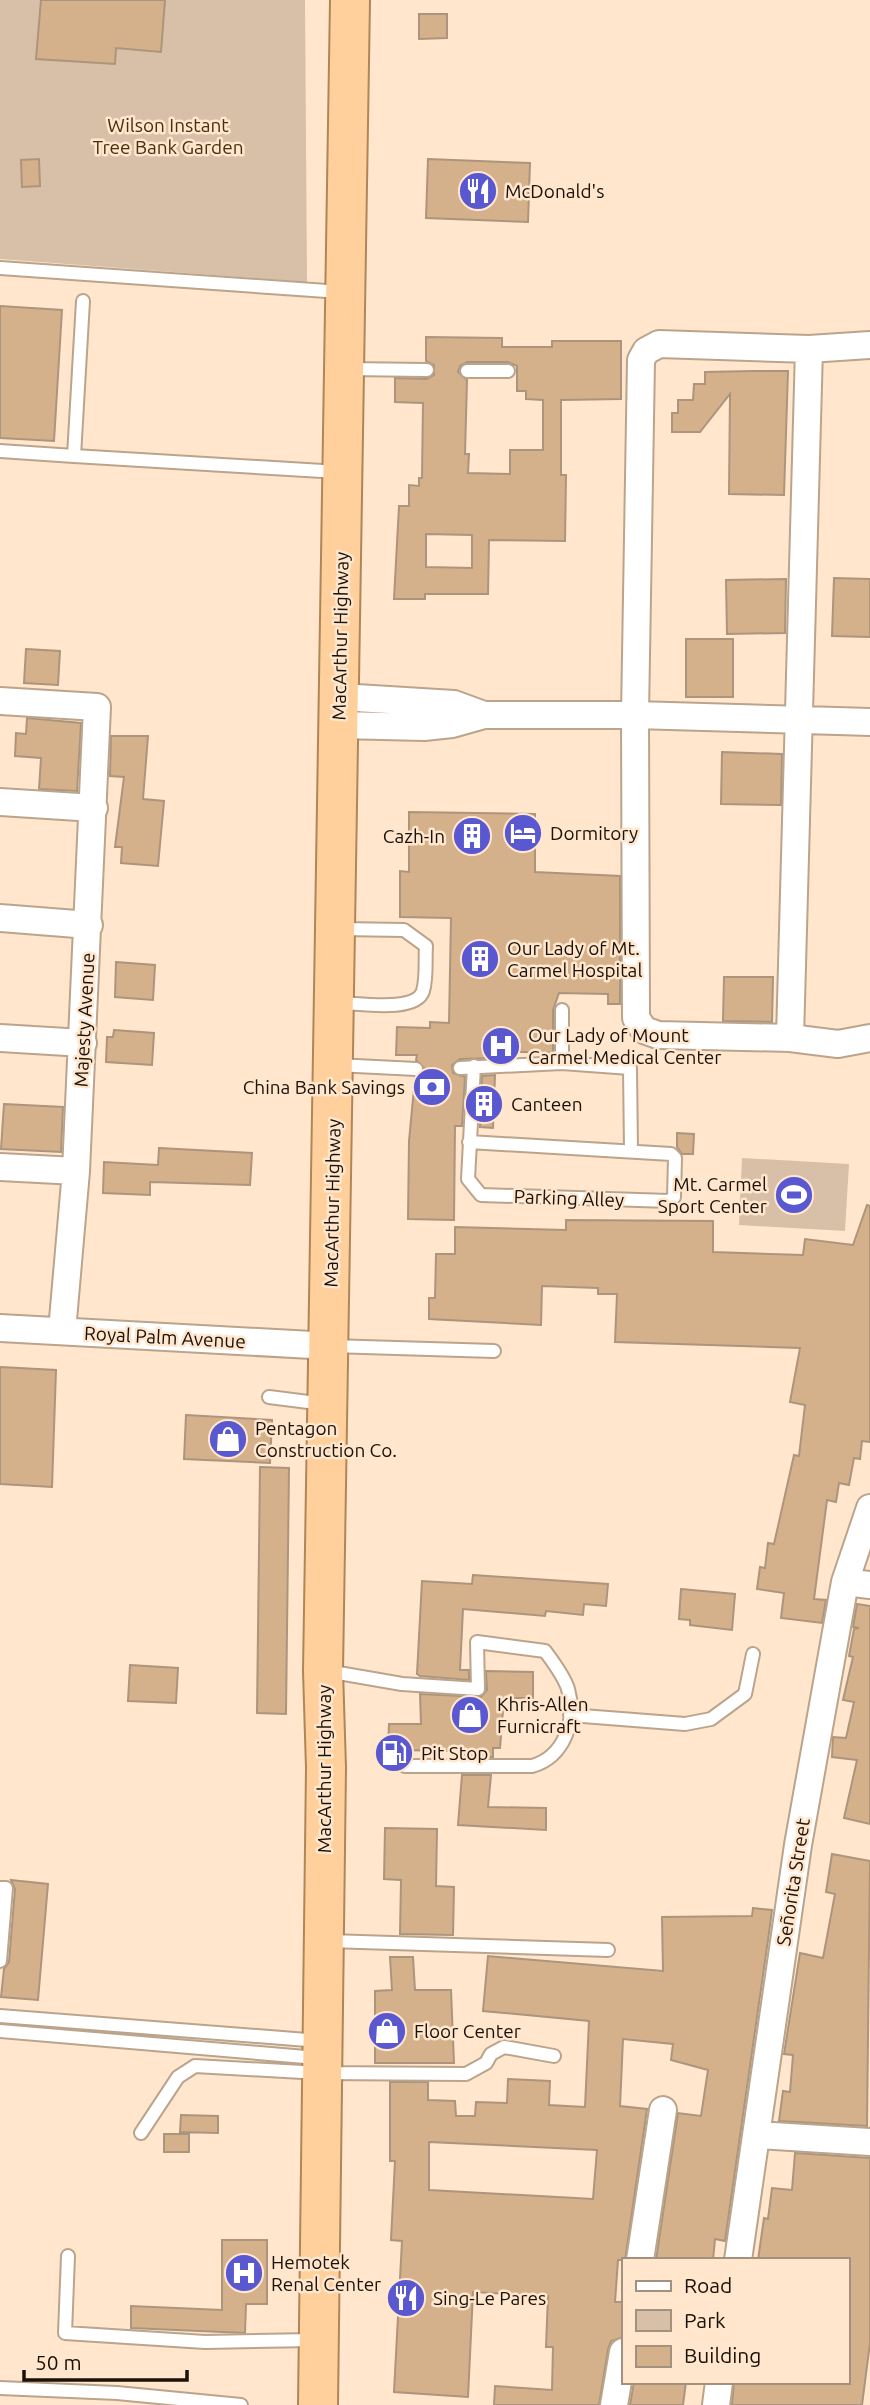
<svg xmlns="http://www.w3.org/2000/svg" width="870" height="2405" viewBox="0 0 870 2405" font-family="Ubuntu,sans-serif">
  <style>
    .green { fill: #d8c0a8 }
    .building { fill: #d5b18b; stroke: #ac957d; stroke-width: 2; fill-rule: evenodd }
    .lines { fill: none; stroke-linecap: round; stroke-linejoin: round }
    .service-casing { stroke: #bba48c; stroke-width: 16 }
    .minor-casing { stroke: #bba48c; stroke-width: 30 }
    .trunk-casing { stroke: #af8658; stroke-width: 42 }
    .service { stroke: #fff; stroke-width: 12 }
    .minor { stroke: #fff; stroke-width: 26 }
    .trunk { stroke: #ffd09c; stroke-width: 38 }
    .labels { text-anchor: middle; stroke-width: 5; stroke-linejoin: round; paint-order: stroke }
    .park-label { font-size: 19px; fill: #482f10; stroke: #ffe6cd }
    .poi-label { font-size: 19px; fill: #1a1209; stroke: #ffe6cd; text-anchor: start }
    .street-label { font-size: 19px; fill: #1a1209; stroke: #ffe6cd }
  </style>
  <rect width="100%" height="100%" fill="#ffe6cd"/>
  <!-- green -->
  <path class="green" d="M0,0H305L307,282L0,259Z
    M742,1158L849,1164L845,1231L739,1225Z"/>
  <!-- building -->
  <path class="building" d="M41,0H165L161,52L116,48L115,64L36,59Z
    M419,14H447V38L419,39Z
    M39,159L40,186L22,187L21,160Z
    M428,159L530,163L528,222L426,218Z
    M0,306L62,310L54,441L0,438Z
    M426,337L502,338V347H552V341H621V399L561,400V475H566L565,541L489,540L488,594H425V599H394L399,506H409V485L419,486V478H422L423,403L395,402V378L427,379L434,375V365L426,361ZM467,362H508L517,366V391H526V399L543,400V450H510V474L468,473L469,454H465L467,380L458,372L460,366ZM426,534L472,535V568L426,567Z
    M753,371H788L784,495L729,494L730,394L700,432H672V413H678V400H693L694,384H705V372Z
    M834,578L870,579V637L832,636Z
    M786,579L785,633L727,634L726,580Z
    M686,639H733V697H686Z
    M26,649L60,651L58,685L24,683Z
    M27,718L81,723L77,791L39,789L41,758L15,756L16,733L26,734Z
    M111,736H148L143,799L164,801L158,866L121,863L122,847H115L124,777L110,776Z
    M722,752L782,754L781,805L721,804Z
    M409,812L535,814V872L620,876V1004H608V994L559,993L553,1010V1053L496,1051L495,1058L460,1059L452,1065L453,1073L465,1077L462,1126H455L454,1220L408,1219L409,1141L415,1078L423,1074L425,1069L416,1060L417,1055H396L397,1027L430,1028V1022L449,1023L451,918L400,917V871L409,872Z
    M116,962L155,965L153,1000L115,997Z
    M724,977H773L772,1022L723,1021Z
    M114,1030L154,1033L152,1065L106,1062L107,1037H113Z
    M495,1075L493,1128L480,1127L482,1076Z
    M4,1104L63,1107L61,1152L1,1149Z
    M677,1133L694,1134L693,1154H682L677,1147Z
    M159,1148L252,1153L250,1185L150,1182V1195L103,1193L104,1162L158,1165Z
    M867,1205L870,1206V1442L862,1441L860,1459L854,1458L849,1485L839,1483L836,1502L827,1500L814,1599L826,1600L822,1623L781,1618L784,1593L757,1589L760,1567L765,1568L768,1543L774,1544L794,1455L799,1456L805,1405L790,1402L800,1348L615,1342L617,1294H598V1288L542,1286L541,1325L429,1319V1298H435L436,1254H455V1227L566,1230V1220L713,1221V1252L803,1255L805,1239L853,1245Z
    M0,1367L56,1370L52,1487L0,1484Z
    M186,1415L272,1420L270,1463L184,1459Z
    M260,1467L289,1468L286,1714L257,1713Z
    M473,1575L608,1584L606,1606L584,1604L583,1615L546,1611L545,1616L463,1609L460,1670H469V1680L420,1676L417,1674L422,1581L472,1584Z
    M681,1589L735,1594L732,1630L690,1625V1620L679,1619Z
    M857,1604L870,1606V1824L844,1818L857,1760L832,1757L833,1737L846,1738L854,1702L843,1700L853,1657L849,1656L854,1629L859,1628L853,1627Z
    M130,1665L178,1668L176,1703L128,1701Z
    M486,1671L533,1672V1698H504L500,1748H493V1757H463L464,1751L388,1750L389,1724H421L420,1694L481,1697L487,1690Z
    M462,1775H491L488,1807L546,1808V1830L458,1825Z
    M385,1828L437,1829L436,1886L454,1887L453,1935L400,1934L401,1880L384,1879Z
    M832,1854L870,1861L867,2126L779,2121L783,2091L790,2092L793,2055L784,2054L800,1953L823,1958L835,1894L826,1892Z
    M11,1880L48,1884L38,2000L1,1997L4,1969L9,1962L15,1889Z
    M753,1908L772,1910L769,1933L725,2241L715,2239L713,2260H656L678,2113L701,2116L708,2070L671,2060L673,2044L623,2039L620,2106L647,2109L625,2260H618L615,2302H623V2337L611,2341L608,2349L599,2405H494L495,2386L552,2390L553,2347H546L548,2296L473,2292L468,2397L394,2392L402,2241L391,2240L395,2161H390V2082H428V2100L455,2101L456,2116H475L476,2102L507,2103L508,2079L550,2081L549,2105L585,2107L589,2021L483,2011L488,1956L663,1971L662,1917L752,1916ZM429,2142L597,2150L593,2199L429,2190Z
    M390,1957H413L415,1990H451L454,2063H375V1991L392,1990Z
    M181,2115L218,2116V2133L180,2132Z
    M164,2134H189V2152H164Z
    M795,2153L870,2158V2343L862,2405H732L734,2382H847V2260H758L764,2218L768,2219L772,2188L792,2190Z
    M222,2240H267V2304H246L245,2333L131,2328V2306L222,2310Z
    M634,2382H686L683,2405H630Z"/>
  <g class="lines">
    <!-- service casing -->
    <g class="service-casing">
      <path id="service" d="M0,268L341,292
        M83,301L74,456L339,472
        M347,369L427,370
        M467,371H508
        M0,451L74,456
        M339,1003C358,1003 416,1013 423,991C427,978 425,959 426,946L404,930L340,929
        M562,1010V1063
        M336,1065L416,1069
        M460,1068L562,1063L630,1068L631,1150
        M469,1142L671,1154L675,1158L674,1197L669,1201L481,1195L468,1179L474,1066
        M331,1346L494,1351
        M269,1397L324,1404
        M327,1671L402,1684L478,1689L477,1642L545,1651C553,1662 564,1676 568,1689C577,1721 564,1757 532,1766H405
        M570,1715L685,1724L711,1719L745,1694L753,1654
        M0,1888H6L0,1961
        M329,1941L608,1950
        M0,2016L320,2041
        M0,2031L317,2058
        M141,2133L178,2077L195,2066L320,2073L466,2074L486,2063L491,2054L504,2047L554,2056
        M68,2256L65,2333L205,2342L315,2340
        M0,2388L117,2393L241,2405"/>
    </g>
    <!-- minor casing -->
    <g class="minor-casing">
      <path id="minor" d="M870,345L809,349L659,344L646,351L641,360L635,715L636,1018L644,1030L658,1035L790,1038L838,1044L870,1038
        M340,697L454,704L484,715
        M0,701L97,707L76,1171L62,1331
        M339,725L424,727L452,724L484,715H635L870,722
        M0,802L94,808
        M0,918L89,925
        M0,1038L83,1043
        M790,1038L809,349
        M0,1167L76,1171
        M0,1328L330,1346
        M845,1582L870,1585
        M757,2135L870,2142
        M640,2260L663,2110
        M738,2260L798,1845L845,1582L870,1508
        M614,2405L623,2352
        M716,2405L719,2382"/>
    </g>
    <!-- trunk casing -->
    <g class="trunk-casing">
      <path id="trunk" d="M318,2405L326,1768L323,1671L350,0"/>
    </g>
    <!-- service -->
    <use href="#service" class="service"/>
    <!-- minor -->
    <use href="#minor" class="minor"/>
    <!-- trunk -->
    <use href="#trunk" class="trunk"/>
  </g>
  <!-- icons -->
  <defs>
    <g id="restaurant-disc" transform="scale(2.0125)"><circle r="9.5" fill="#5958d0" stroke="#ffe6cd"/><path d="M-5-6h1v4h1v-4h1v4h1v-4h1v5L-1.5 .5V6h-2V.5L-5-1ZM5-6V6H3V1.5H1.5Q1.5-4 5-6Z" fill="#fff"/></g>
    <g id="hotel-disc" transform="scale(2.0125)"><circle r="9.5" fill="#5958d0" stroke="#ffe6cd"/><path d="M-6-4.5h1.5V1H6V5H4.5V3h-9V5H-6ZM-4 0a1.8 1.8 0 1 1 3.6 0ZM.5 0V-2.5h3Q6-2.5 6 0Z" fill="#fff"/></g>
    <g id="building-disc" transform="scale(2.0125)"><circle r="9.5" fill="#5958d0" stroke="#ffe6cd"/><path d="M-4-6H4V6H1V3H-1V6H-4ZM-2.5-4.3h1.7v1.8h-1.7ZM.8-4.3h1.7v1.8H.8ZM-2.5-1h1.7V.8h-1.7ZM.8-1h1.7V.8H.8Z" fill="#fff"/></g>
    <g id="hospital-disc" transform="scale(2.0125)"><circle r="9.5" fill="#5958d0" stroke="#ffe6cd"/><path d="M-5-5h3v3.5h4V-5h3V5h-3V1.5h-4V5h-3Z" fill="#fff"/></g>
    <g id="bank-disc" transform="scale(2.0125)"><circle r="9.5" fill="#5958d0" stroke="#ffe6cd"/><path d="M-6-4H6V4H-6ZM0-2.3a2.3 2.3 0 1 0 0 4.6a2.3 2.3 0 1 0 0-4.6Z" fill="#fff"/></g>
    <g id="stadium-disc" transform="scale(2.0125)"><circle r="9.5" fill="#5958d0" stroke="#ffe6cd"/><path d="M0-5a6.5 5 0 1 0 0 10a6.5 5 0 1 0 0-10ZM-3.5-1.8h7v3.6h-7Z" fill="#fff"/></g>
    <g id="shop-disc" transform="scale(2.0125)"><circle r="9.5" fill="#5958d0" stroke="#ffe6cd"/><path d="M-5-2.5h2.3a2.7 3.5 0 0 1 5.4 0H5L5.5 6h-11ZM-1.5-2.5h3a1.5 2.3 0 0 0-3 0Z" fill="#fff"/></g>
    <g id="fuel-disc" transform="scale(2.0125)"><circle r="9.5" fill="#5958d0" stroke="#ffe6cd"/><path d="M-5.5-6h7V0h2V4h1.3V-2.5L3-4.5l.8-.8L6-3V5H2.5V1h-1V6h-7ZM-4.2-4.7v3.2H.2V-4.7Z" fill="#fff"/></g>
  </defs>
  <g fill-rule="evenodd">
    <use href="#restaurant-disc" x="478" y="191"/>
    <use href="#hotel-disc" x="523" y="833"/>
    <use href="#building-disc" x="472" y="836"/>
    <use href="#building-disc" x="480" y="959"/>
    <use href="#hospital-disc" x="501" y="1046"/>
    <use href="#bank-disc" x="432" y="1087"/>
    <use href="#building-disc" x="484" y="1104"/>
    <use href="#stadium-disc" x="794" y="1195"/>
    <use href="#shop-disc" x="228" y="1439"/>
    <use href="#shop-disc" x="470" y="1715"/>
    <use href="#fuel-disc" x="394" y="1753"/>
    <use href="#shop-disc" x="387" y="2031"/>
    <use href="#hospital-disc" x="244" y="2273"/>
    <use href="#restaurant-disc" x="406" y="2298"/>
  </g>
  <g class="labels">
    <!-- park labels -->
    <g class="park-label">
      <text x="168" y="132">Wilson Instant<tspan x="168" dy="22">Tree Bank Garden</tspan></text>
    </g>
    <!-- poi labels -->
    <g class="poi-label">
      <text x="505" y="198">McDonald's</text>
      <text x="550" y="840">Dormitory</text>
      <text x="445" y="843" text-anchor="end">Cazh-In</text>
      <text x="507" y="955">Our Lady of Mt.<tspan x="507" dy="22">Carmel Hospital</tspan></text>
      <text x="528" y="1042">Our Lady of Mount<tspan x="528" dy="22">Carmel Medical Center</tspan></text>
      <text x="405" y="1094" text-anchor="end">China Bank Savings</text>
      <text x="511" y="1111">Canteen</text>
      <text x="767" y="1191" text-anchor="end">Mt. Carmel<tspan x="767" dy="22">Sport Center</tspan></text>
      <text x="255" y="1435">Pentagon<tspan x="255" dy="22">Construction Co.</tspan></text>
      <text x="497" y="1711">Khris-Allen<tspan x="497" dy="22">Furnicraft</tspan></text>
      <text x="421" y="1760">Pit Stop</text>
      <text x="414" y="2038">Floor Center</text>
      <text x="271" y="2269">Hemotek<tspan x="271" dy="22">Renal Center</tspan></text>
      <text x="433" y="2305">Sing-Le Pares</text>
    </g>
    <!-- street labels -->
    <g class="street-label">
      <text transform="translate(340 636) rotate(-89)" y="7">MacArthur Highway</text>
      <text transform="translate(84 1020) rotate(-87)" y="7">Majesty Avenue</text>
      <text transform="translate(569 1198) rotate(2)" y="7">Parking Alley</text>
      <text transform="translate(332 1203) rotate(-89)" y="7">MacArthur Highway</text>
      <text transform="translate(165 1337) rotate(3)" y="7">Royal Palm Avenue</text>
      <text transform="translate(324 1769) rotate(-90)" y="7">MacArthur Highway</text>
      <text transform="translate(793 1882) rotate(-81)" y="7">Señorita Street</text>
    </g>
  </g>
  <!-- legend -->
  <rect x="622" y="2258" width="228" height="126" fill="#ffe6cd" stroke="#a3917f" stroke-width="2"/>
  <rect x="636" y="2281" width="35" height="10" fill="#ffffff" stroke="#a3917f" stroke-width="2"/>
  <text x="684" y="2293" font-size="21" fill="#1a1209">Road</text>
  <rect x="636" y="2310" width="35" height="21" fill="#d8c0a8" stroke="#a3917f" stroke-width="2"/>
  <text x="684" y="2328" font-size="21" fill="#1a1209">Park</text>
  <rect x="636" y="2346" width="35" height="21" fill="#d5b18b" stroke="#a3917f" stroke-width="2"/>
  <text x="684" y="2363" font-size="21" fill="#1a1209">Building</text>
  <!-- scale -->
  <path d="M24 2370v10h163v-10" fill="none" stroke="#1a1209" stroke-width="3.5"/>
  <text x="35" y="2370" font-size="21" fill="#1a1209" stroke="#ffe6cd" stroke-width="5" paint-order="stroke">50 m</text>
</svg>
